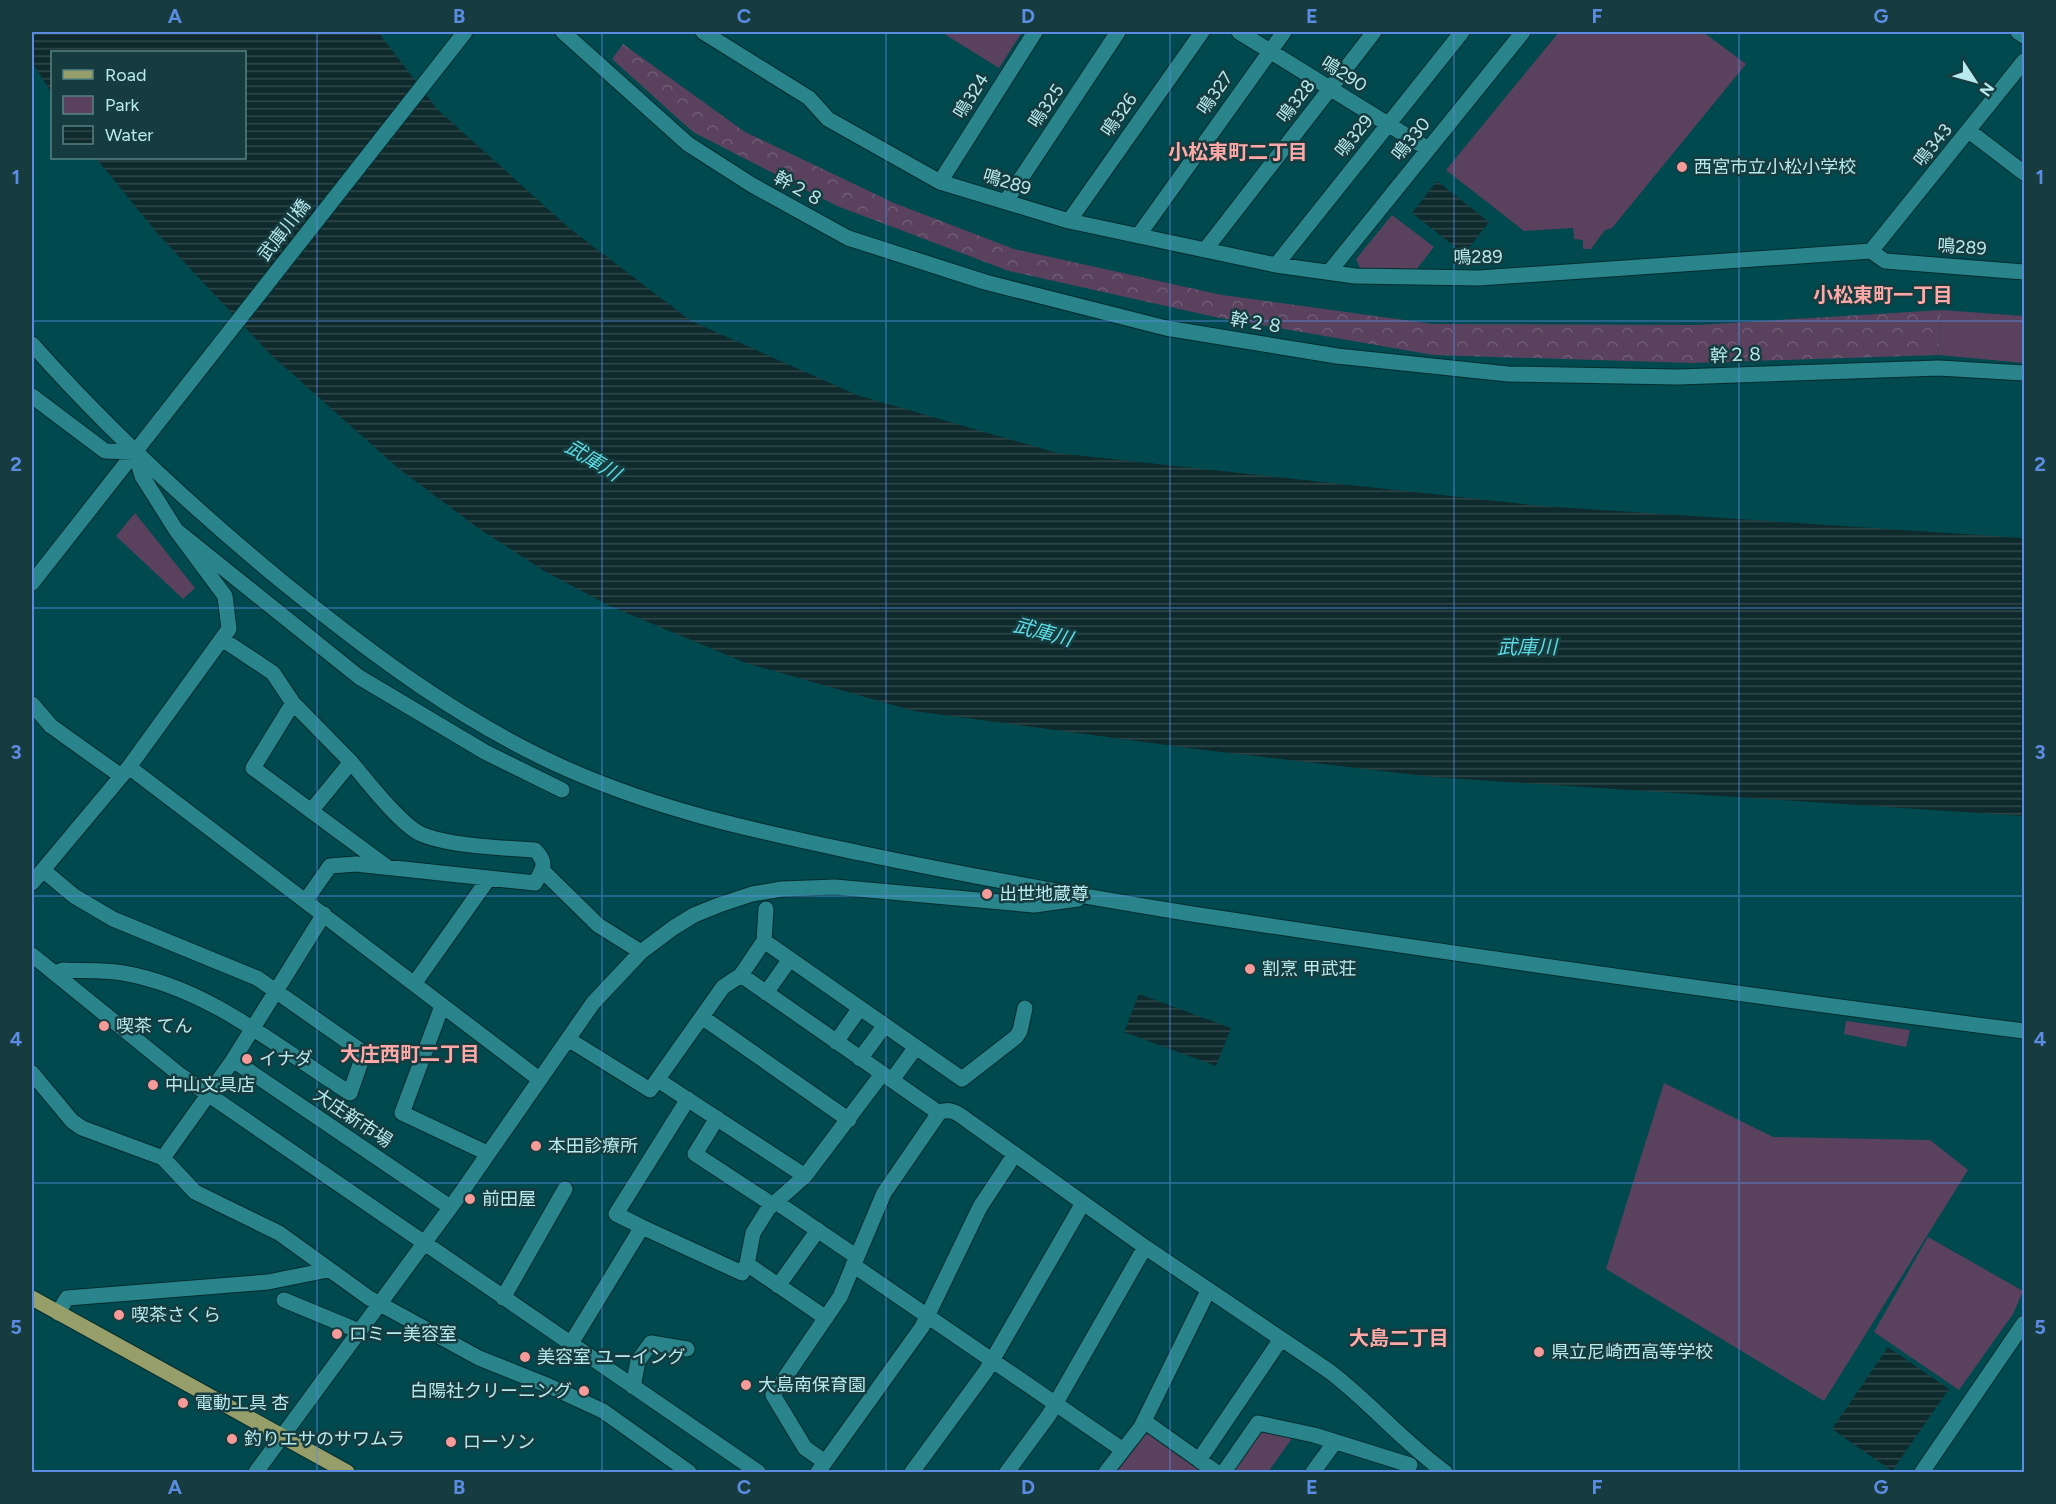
<svg xmlns="http://www.w3.org/2000/svg" width="2056" height="1504" viewBox="0 0 2056 1504" font-family="Figtree,'Noto Sans JP',sans-serif">
  <style>
    .forest { fill: url(#forest-crowns) }
    .green { fill: #5a415e }
    .water { fill: url(#water-rules) }
    .lines { fill: none; stroke-linecap: round; stroke-linejoin: round }
    .minor-casing { stroke: #052d2f; stroke-width: 17 }
    .major-casing { stroke: #052d2f; stroke-width: 17 }
    .minor { stroke: #29858b; stroke-width: 15 }
    .major { stroke: #969e6a; stroke-width: 15 }
    .grid { fill: none; stroke: #5b8ce1; stroke-width: 1.5; stroke-opacity: 0.55 }
    .poi-dot { fill: #f59b99; stroke: #173c3f; stroke-width: 2 }
    .labels { text-anchor: middle; stroke-width: 5; stroke-linejoin: round; paint-order: stroke }
    .street-label { font-size: 18px; fill: #b7eaee; stroke: #173c3f }
    .poi-label { font-size: 18px; fill: #b7eaee; stroke: #173c3f; text-anchor: start }
    .neighbourhood-label { font-size: 20px; font-weight: bold; fill: #fea9a7; stroke: #173c3f }
    .water-label { font-size: 20px; font-style: italic; fill: #5ddce5; stroke: #173c3f }
    .neatline { fill: none; stroke: #5b8ce1; stroke-width: 2 }
    .grid-label { font-size: 20px; text-anchor: middle; font-weight: bold; fill: #5b8ce1 }
  </style>
  <defs>
    <pattern id="forest-crowns" width="20" height="18" patternUnits="userSpaceOnUse" patternTransform="scale(1.5)"><rect width="20" height="18" fill="#5a415e"/><path d="M2 6a3 3 0 1 1 6 0M12 15a3 3 0 1 1 6 0" fill="none" stroke="#6f5d75"/></pattern>
    <pattern id="water-rules" width="6" height="5" patternUnits="userSpaceOnUse" patternTransform="scale(1.5)"><rect width="6" height="5" fill="#0f2a2c"/><path d="M0 2.5h6" fill="none" stroke="#30494b"/></pattern>
  </defs>
  <rect width="100%" height="100%" fill="#00494e"/>
  <!-- forest -->
  <path class="forest" d="M623,44L745,132L894,203L1014,249L1222,295L1433,324L1697,325L1942,310L1938,355L1691,363L1433,355L1215,317L1009,271L837,206L693,132L612,59Z"/>
  <!-- green -->
  <path class="green" d="M941,32H1022L999,68Z
    M1559,32H1703L1746,64L1612,228L1605,230L1591,249H1583V240L1574,239L1573,228L1524,231L1446,170Z
    M1392,215L1434,247L1416,270L1360,268L1356,259Z
    M1942,310L2024,316V363L1938,355Z
    M135,513L195,588L183,599L116,536Z
    M1846,1021L1910,1030L1906,1047L1844,1034Z
    M1664,1083L1773,1137L1930,1140L1968,1170L1824,1401L1606,1269Z
    M1928,1237L2023,1291L2013,1314L1959,1390L1874,1332Z
    M1261,1429L1293,1437L1268,1472H1231Z
    M1146,1431L1207,1472H1114Z"/>
  <!-- water -->
  <path class="water" d="M32,32H378L437,109L569,228L691,321L857,395L1057,453L1541,506L2024,538V816L1433,777L1196,749L914,711L746,663L610,606L546,572L478,528L398,468L270,354L156,232L96,158H244V52H52V94L32,62Z
    M1437,181L1489,222L1464,254L1412,213Z
    M1139,994L1231,1028L1216,1066L1124,1032Z
    M1888,1347L1949,1389L1892,1471L1832,1429Z"/>
  <g class="lines">
    <!-- minor casing -->
    <g class="minor-casing">
      <path id="minor" d="M563,32L688,144L752,185L848,238L985,282L1166,328L1337,356L1508,374L1678,377L1939,368L2024,373
        M703,32L809,98L828,119L940,182L1069,221L1276,265L1355,276L1479,278L1871,251L1885,261L2024,272
        M1239,32L1428,149
        M2018,32L2024,36
        M1969,131L2024,173
        M940,182L1035,32
        M1006,201L1118,32
        M1069,221L1202,32
        M1138,236L1284,32
        M1205,250L1374,32
        M1871,251L2024,61
        M1276,265L1462,32
        M1330,271L1523,32
        M32,344C109,431 195,510 285,584C373,655 462,722 567,769C664,812 757,831 860,853C970,876 1081,896 1192,914C1469,956 1747,996 2024,1031
        M32,396L105,451L135,452
        M176,530L359,677L485,752L562,790
        M32,583L465,32
        M222,639L273,673L293,703L351,762
        M293,703L253,768L387,867
        M32,704L51,726L121,776
        M129,767L229,629L225,596L176,530L142,476L136,455
        M43,870L74,896L113,919L257,978L364,1053L350,1093C278,1048 210,988 123,973C104,970 83,971 63,970L54,973
        M542,870L598,925L641,952
        M32,883L129,767L539,1079
        M306,900L330,866L356,864L535,883C543,869 548,863 535,850C505,848 448,846 421,834C401,825 366,780 351,762L311,811
        M764,941L766,909
        M32,955L180,1075L758,1472
        M741,975L939,1113
        M414,984L489,878
        M766,993L790,959
        M442,1006L402,1113L487,1153
        M702,1017L849,1120
        M568,1039L650,1090L723,987L741,975L764,941L962,1079L1016,1037L1020,1031L1025,1008
        M836,1042L860,1008
        M860,1059L885,1025
        M233,1060L450,1207
        M32,1073L72,1121L82,1128L163,1158L195,1192L279,1233L369,1298L479,1358L549,1386L603,1411L689,1472
        M658,1080L805,1176
        M892,1080L916,1047
        M717,1118L695,1154L773,1205
        M163,1158L233,1060L324,914
        M776,1202L857,1257
        M642,1227L616,1214L688,1099
        M747,1264L826,1318
        M853,1265L1123,1450
        M778,1286L818,1230
        M503,1298L565,1189
        M284,1300L359,1331
        M58,1313L67,1298L268,1282L328,1270
        M570,1345L642,1227L742,1273L747,1264L753,1233L768,1209L805,1176L882,1074
        M633,1387L638,1361L651,1343L687,1349
        M1144,1421L1199,1460L1281,1339
        M1199,1460L1216,1472
        M825,1462L805,1448L773,1395L840,1297L884,1193L939,1113C951,1106 961,1116 971,1123L1145,1247L1329,1371C1370,1402 1403,1442 1445,1472
        M256,1472L461,1193L593,1003L641,952L673,928L694,915L719,905L752,894L782,889L835,887L1034,905L1078,899
        M818,1472L922,1327L980,1207L1015,1154
        M912,1472L986,1371L1083,1203
        M1007,1472L1049,1415L1145,1247
        M1106,1472L1141,1427L1208,1291
        M1224,1472L1258,1423L1314,1435L1410,1465
        M1313,1472L1335,1442
        M1922,1472L2024,1323"/>
    </g>
    <!-- major casing -->
    <g class="major-casing">
      <path id="major" d="M32,1298L347,1472"/>
    </g>
    <!-- minor -->
    <use href="#minor" class="minor"/>
    <!-- major -->
    <use href="#major" class="major"/>
  </g>
  <!-- grid -->
  <path class="grid" d="M317,32V1472M602,32V1472M886,32V1472M1170,32V1472M1454,32V1472M1739,32V1472M32,321H2024M32,608H2024M32,896H2024M32,1183H2024"/>
  <!-- markers -->
  <g class="poi-dot">
    <circle cx="1682" cy="167" r="6"/>
    <circle cx="987" cy="894" r="6"/>
    <circle cx="1250" cy="969" r="6"/>
    <circle cx="104" cy="1026" r="6"/>
    <circle cx="247" cy="1059" r="6"/>
    <circle cx="153" cy="1085" r="6"/>
    <circle cx="536" cy="1146" r="6"/>
    <circle cx="470" cy="1199" r="6"/>
    <circle cx="119" cy="1315" r="6"/>
    <circle cx="337" cy="1334" r="6"/>
    <circle cx="1539" cy="1352" r="6"/>
    <circle cx="525" cy="1357" r="6"/>
    <circle cx="746" cy="1385" r="6"/>
    <circle cx="584" cy="1391" r="6"/>
    <circle cx="183" cy="1403" r="6"/>
    <circle cx="232" cy="1439" r="6"/>
    <circle cx="451" cy="1442" r="6"/>
  </g>
  <g class="labels">
    <!-- street labels -->
    <g class="street-label">
      <text transform="translate(1344 74) rotate(32)" y="6">鳴290</text>
      <text transform="translate(1215 93) rotate(-55)" y="6">鳴327</text>
      <text transform="translate(971 96) rotate(-58)" y="6">鳴324</text>
      <text transform="translate(1296 101) rotate(-52)" y="6">鳴328</text>
      <text transform="translate(1046 106) rotate(-56)" y="6">鳴325</text>
      <text transform="translate(1119 115) rotate(-55)" y="6">鳴326</text>
      <text transform="translate(1354 136) rotate(-51)" y="6">鳴329</text>
      <text transform="translate(1411 139) rotate(-51)" y="6">鳴330</text>
      <text transform="translate(1933 145) rotate(-51)" y="6">鳴343</text>
      <text transform="translate(1007 182) rotate(17)" y="6">鳴289</text>
      <text transform="translate(799 189) rotate(29)" y="6">幹２８</text>
      <text transform="translate(284 230) rotate(-52)" y="6">武庫川橋</text>
      <text transform="translate(1962 247) rotate(4)" y="6">鳴289</text>
      <text transform="translate(1478 257) rotate(-1)" y="6">鳴289</text>
      <text transform="translate(1257 323) rotate(9)" y="6">幹２８</text>
      <text transform="translate(1737 355) rotate(-2)" y="6">幹２８</text>
      <text transform="translate(353 1118) rotate(34)" y="6">大庄新市場</text>
    </g>
    <!-- poi labels -->
    <g class="poi-label">
      <text x="1694" y="173">西宮市立小松小学校</text>
      <text x="999" y="900">出世地蔵尊</text>
      <text x="1262" y="975">割烹 甲武荘</text>
      <text x="116" y="1032">喫茶 てん</text>
      <text x="259" y="1065">イナダ</text>
      <text x="165" y="1091">中山文具店</text>
      <text x="548" y="1152">本田診療所</text>
      <text x="482" y="1205">前田屋</text>
      <text x="131" y="1321">喫茶さくら</text>
      <text x="349" y="1340">ロミー美容室</text>
      <text x="1551" y="1358">県立尼崎西高等学校</text>
      <text x="537" y="1363">美容室 ユーイング</text>
      <text x="758" y="1391">大島南保育園</text>
      <text x="572" y="1397" text-anchor="end">白陽社クリーニング</text>
      <text x="195" y="1409">電動工具 杏</text>
      <text x="244" y="1445">釣りエサのサワムラ</text>
      <text x="463" y="1448">ローソン</text>
    </g>
    <!-- neighbourhood labels -->
    <g class="neighbourhood-label">
      <text x="1238" y="159">小松東町二丁目</text>
      <text x="1883" y="302">小松東町一丁目</text>
      <text x="410" y="1061">大庄西町二丁目</text>
      <text x="1399" y="1345">大島二丁目</text>
    </g>
    <!-- water labels -->
    <g class="water-label">
      <text transform="translate(593 460) rotate(31)" y="7">武庫川</text>
      <text transform="translate(1043 632) rotate(15)" y="7">武庫川</text>
      <text x="1527" y="654">武庫川</text>
    </g>
  </g>
  <!-- border -->
  <rect width="2056" height="1504" fill="none" stroke="#173c3f" stroke-width="66"/>
  <!-- legend -->
  <rect x="51" y="51" width="195" height="108" fill="#173c3f" stroke="#578285" stroke-width="1.5"/>
  <rect x="63" y="70" width="30" height="9" fill="#969e6a" stroke="#578285" stroke-width="1.5"/>
  <text x="105" y="81" font-size="18" fill="#b7eaee">Road</text>
  <rect x="63" y="96" width="30" height="18" fill="#5a415e" stroke="#578285" stroke-width="1.5"/>
  <text x="105" y="111" font-size="18" fill="#b7eaee">Park</text>
  <rect x="63" y="126" width="30" height="18" fill="url(#water-rules)" stroke="#578285" stroke-width="1.5"/>
  <text x="105" y="141" font-size="18" fill="#b7eaee">Water</text>
  <!-- north arrow -->
  <g transform="translate(1975 81) rotate(126)" stroke="#173c3f" stroke-width="4.5" paint-order="stroke">
  <path d="M0-4.5L10 22L0 15L-10 22Z" fill="#b7eaee"/>
  <text y="-9" font-size="16" font-weight="bold" text-anchor="middle" fill="#b7eaee">N</text>
  </g>
  <rect x="33" y="33" width="1990" height="1438" class="neatline"/>
  <g class="grid-label">
    <text x="175" y="23">A</text>
    <text x="459" y="23">B</text>
    <text x="744" y="23">C</text>
    <text x="1028" y="23">D</text>
    <text x="1312" y="23">E</text>
    <text x="1597" y="23">F</text>
    <text x="1881" y="23">G</text>
    <text x="16" y="184">1</text>
    <text x="2040" y="184">1</text>
    <text x="16" y="471">2</text>
    <text x="2040" y="471">2</text>
    <text x="16" y="759">3</text>
    <text x="2040" y="759">3</text>
    <text x="16" y="1046">4</text>
    <text x="2040" y="1046">4</text>
    <text x="16" y="1334">5</text>
    <text x="2040" y="1334">5</text>
    <text x="175" y="1494">A</text>
    <text x="459" y="1494">B</text>
    <text x="744" y="1494">C</text>
    <text x="1028" y="1494">D</text>
    <text x="1312" y="1494">E</text>
    <text x="1597" y="1494">F</text>
    <text x="1881" y="1494">G</text>
  </g>
</svg>
